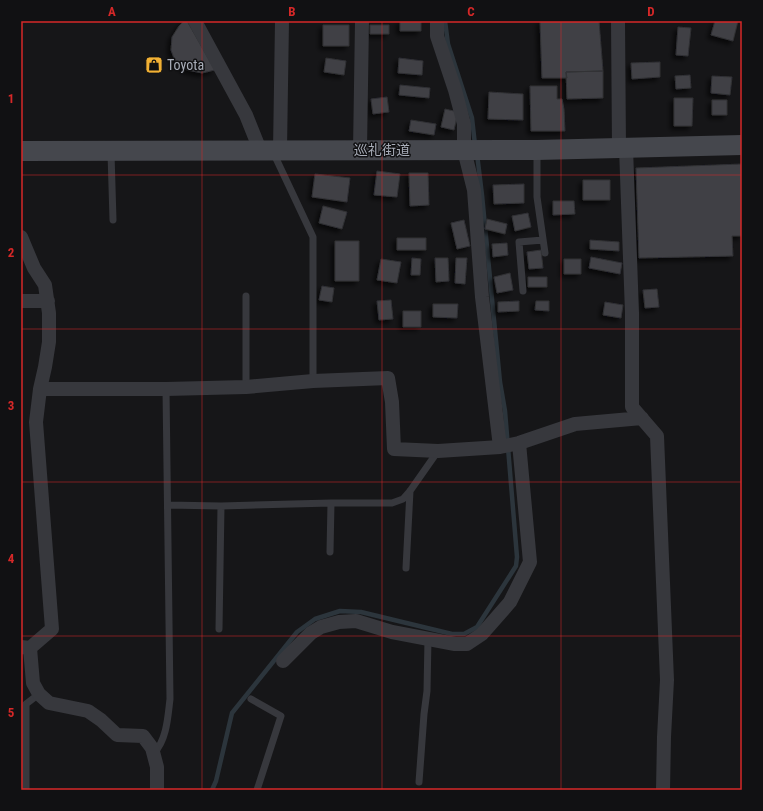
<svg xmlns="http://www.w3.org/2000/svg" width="763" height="811" viewBox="0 0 763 811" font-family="'Roboto Condensed','Noto Sans JP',sans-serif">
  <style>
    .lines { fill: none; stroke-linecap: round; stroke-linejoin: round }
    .stream { stroke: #2c353c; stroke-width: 4.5 }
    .building { fill: #404145; stroke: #303034; filter: url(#shadow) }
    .lane { stroke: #37383d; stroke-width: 7 }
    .street { stroke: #37383d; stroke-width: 14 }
    .secondary { stroke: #45474d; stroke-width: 20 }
    .grid { fill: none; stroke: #d62828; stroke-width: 1; stroke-opacity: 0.55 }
    .labels { text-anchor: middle; stroke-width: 3; stroke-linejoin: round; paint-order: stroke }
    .poi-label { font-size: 14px; fill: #a8adb8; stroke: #111113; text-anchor: start }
    .street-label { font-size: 14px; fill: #a8adb8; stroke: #111113 }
    .neatline { fill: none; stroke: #d62828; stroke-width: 1.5 }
    .grid-label { font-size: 13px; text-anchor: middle; font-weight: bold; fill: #d62828 }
  </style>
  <defs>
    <filter id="shadow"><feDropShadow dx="-3.5" dy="3.5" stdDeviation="2" flood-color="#0009"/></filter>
  </defs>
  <rect width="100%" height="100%" fill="#161618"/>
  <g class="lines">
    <!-- stream -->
    <path class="stream" d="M445,21L448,44L472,118L475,145
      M212,790L216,781L232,713L297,632L315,619L340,611L361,612L452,634H464L477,627L516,566L517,557L505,411L500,382L482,195L477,154"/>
  </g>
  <!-- building -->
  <path class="building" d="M184,21H187L215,70L202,73L187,70L175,61L171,50L172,37L179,26Z
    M400,21H421V31H400Z
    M540,21H599L603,71L566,72L567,78H542Z
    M715,21H738L733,41L711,35Z
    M323,25H349V46H323Z
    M370,25H389V34H370Z
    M678,27L691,28L688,56L676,55Z
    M326,58L346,61L344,75L324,72Z
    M399,58L423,61L422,75L398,73Z
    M660,62V77L632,79L631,63Z
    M603,71V98L567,99L566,72Z
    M690,75L691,88L676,89L675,76Z
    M712,76L732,77L730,95L711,93Z
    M400,85L430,88L429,98L399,95Z
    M530,86H557V99H562L564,109L565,131H531Z
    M489,92L523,94V120L488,119Z
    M387,97L389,112L373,114L371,99Z
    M674,98H693L692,126H674Z
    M712,100H727V115H712Z
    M445,109L458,112L454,130L441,127Z
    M411,120L436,124L434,135L409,131Z
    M742,164V236H732L733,256L639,258L636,168Z
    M377,171L400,174L397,197L374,195Z
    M409,173H428L429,205L410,206Z
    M315,174L350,178L347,202L312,197Z
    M583,180H610V200H583Z
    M524,184V203L494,204L493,185Z
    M553,201H574L575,214L553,215Z
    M323,206L347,212L342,229L319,223Z
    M528,213L531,227L515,231L512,216Z
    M487,219L507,224L505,234L485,229Z
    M464,220L470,246L457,249L451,223Z
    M397,238H426V250H397Z
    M590,240L619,242V251L590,249Z
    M335,241H359V281H335Z
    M507,243L508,255L493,257L492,244Z
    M541,250L543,268L529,269L527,252Z
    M591,257L622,263L620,274L589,268Z
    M412,258L421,259L420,275H411Z
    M435,258H448L449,281L436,282Z
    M456,258H467L465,284L455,283Z
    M381,259L401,262L397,283L377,280Z
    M564,259H581V274H564Z
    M510,273L513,290L497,293L494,277Z
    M528,277H547V287H528Z
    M322,286L334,288L332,302L319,300Z
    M657,289L659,307L645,308L643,290Z
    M391,300L393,319L379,320L377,301Z
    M519,301V311L498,312V302Z
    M536,301H549V311L535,310Z
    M605,302L623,305L621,318L603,315Z
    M433,304H458L457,318L433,317Z
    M403,311H421V327H403Z"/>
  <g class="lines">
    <!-- lane -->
    <path class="lane" d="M273,152L313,237V381
      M537,152V197L545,253
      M111,153L113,220
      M523,291L519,242L543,240
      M246,387V296
      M168,505L221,506L331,503H392L403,499L410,491L438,451
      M330,552L331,503
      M406,568L410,491
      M219,629L221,506
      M251,699L281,716L257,790
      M154,753C167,740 168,715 170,699L166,389
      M419,782L424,714L427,691L428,639
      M26,790V704L39,694"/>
    <!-- street -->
    <path class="street" d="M195,21L202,34L246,115L260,150
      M437,21V36L455,90L464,124V150L474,190L482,297L500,447
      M618,21L619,148
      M626,148L632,313V407L657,436L667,680L664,737L663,790
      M280,150L282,21
      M360,150L362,21
      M21,237L34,268L45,285L49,313V342L45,367L40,389L36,422L52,629L30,648
      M21,301H48
      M40,389H166L246,387L313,381L388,378L392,402L394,449L438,451L500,447L519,443L575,424L642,418
      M21,647L30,648L33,683L39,694L49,703L88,711L101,720L117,735L143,736L152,748L157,767V790
      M283,661L311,633L321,627L339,622L356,621L392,632L455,644H467L482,634L510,602L530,562L519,443"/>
    <!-- secondary -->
    <path class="secondary" d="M21,151L537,150L742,145"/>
  </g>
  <!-- grid -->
  <path class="grid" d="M202,21V790M382,21V790M561,21V790M21,175H742M21,329H742M21,482H742M21,636H742"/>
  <!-- icons -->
  <defs>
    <g id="shop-square" transform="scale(0.9)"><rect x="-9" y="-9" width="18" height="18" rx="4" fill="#f2b134" stroke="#111113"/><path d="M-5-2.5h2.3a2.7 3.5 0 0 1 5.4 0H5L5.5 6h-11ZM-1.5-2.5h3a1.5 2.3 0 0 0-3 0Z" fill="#111"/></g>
  </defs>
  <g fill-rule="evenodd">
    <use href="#shop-square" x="154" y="65"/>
  </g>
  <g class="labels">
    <!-- poi labels -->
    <g class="poi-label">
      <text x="167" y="70">Toyota</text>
    </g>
    <!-- street labels -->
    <g class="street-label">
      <text x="382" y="155">巡礼街道</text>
    </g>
  </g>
  <!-- border -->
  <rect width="763" height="811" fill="none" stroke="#111113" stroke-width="44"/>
  <rect x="22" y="22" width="719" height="767" class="neatline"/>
  <g class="grid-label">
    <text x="112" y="16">A</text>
    <text x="292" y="16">B</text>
    <text x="471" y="16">C</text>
    <text x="651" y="16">D</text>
    <text x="11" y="103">1</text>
    <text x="11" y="257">2</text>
    <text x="11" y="410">3</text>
    <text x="11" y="563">4</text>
    <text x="11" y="717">5</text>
  </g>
</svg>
